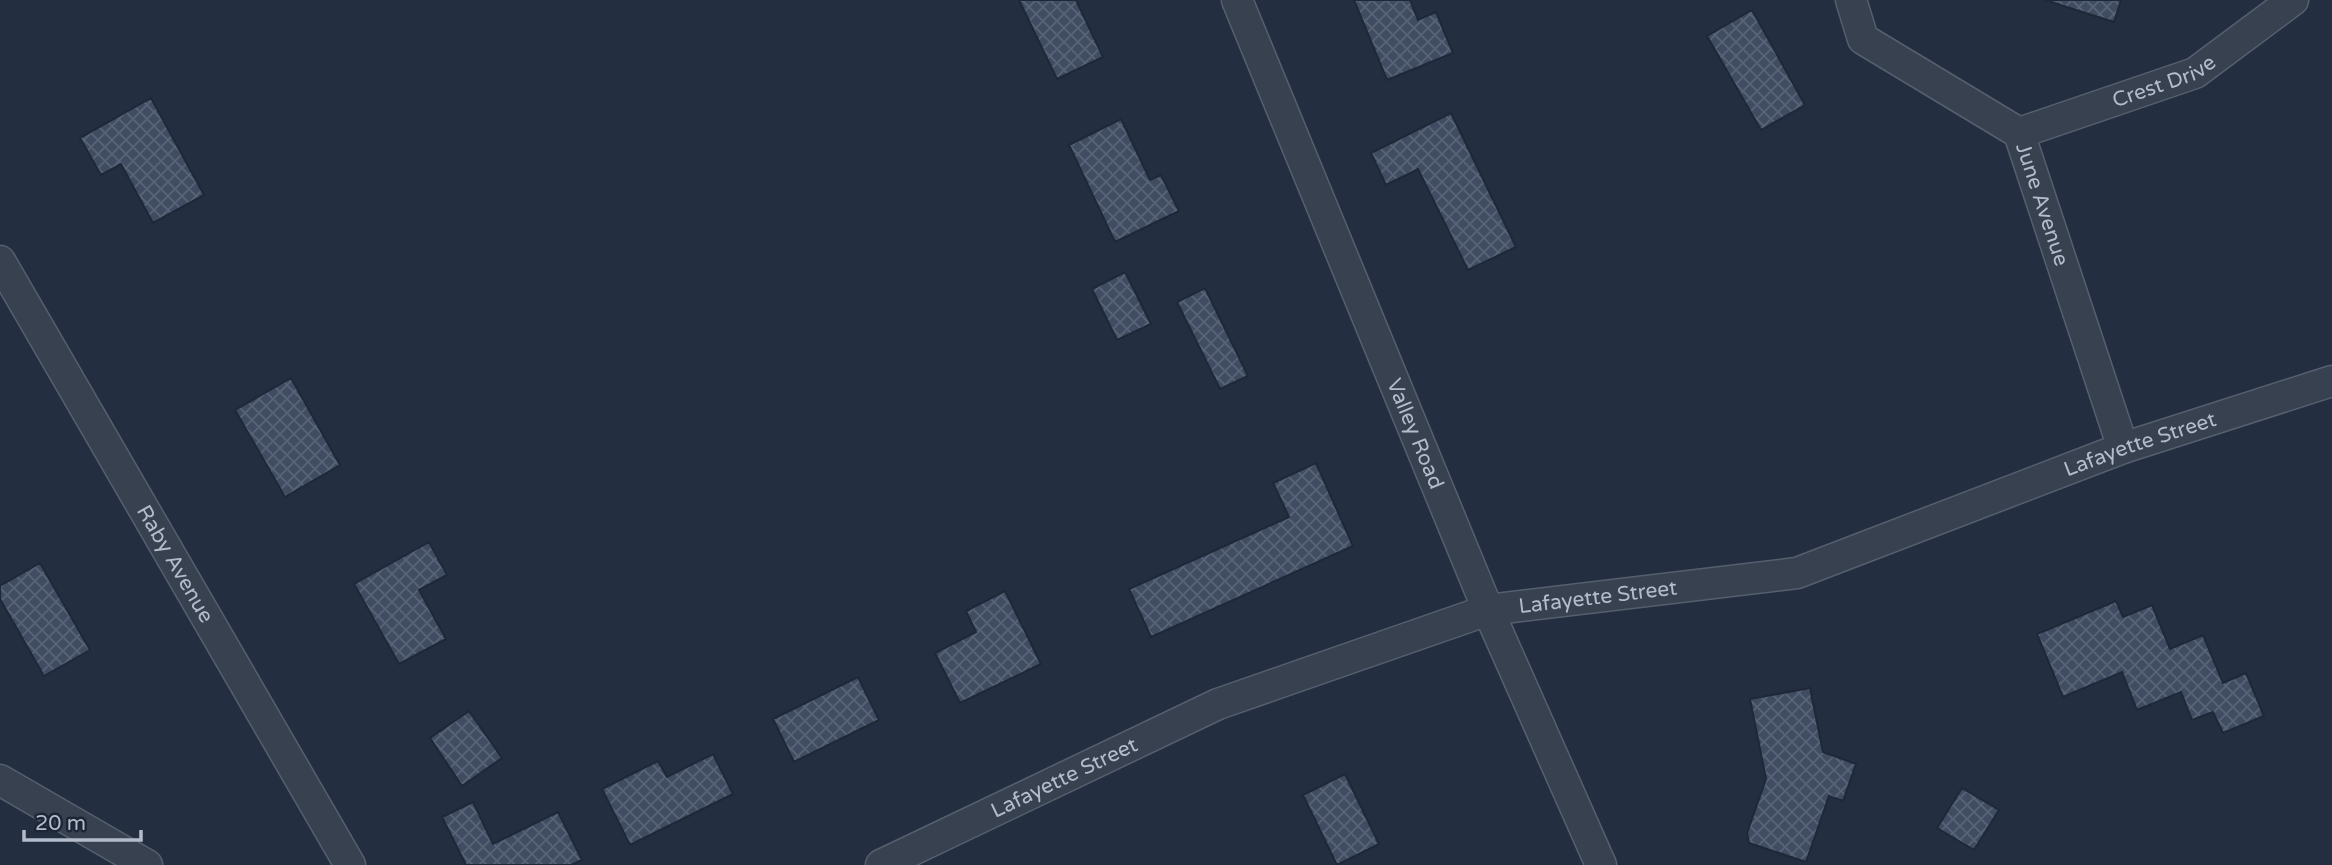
<svg xmlns="http://www.w3.org/2000/svg" width="2332" height="865" viewBox="0 0 2332 865" font-family="'Varela Round',sans-serif">
  <style>
    .building { fill: url(#building-cross-hatch); stroke: #1f2838; stroke-width: 2 }
    .lines { fill: none; stroke-linecap: round; stroke-linejoin: round }
    .minor-casing { stroke: #565f6e; stroke-width: 33 }
    .minor { stroke: #384150; stroke-width: 30 }
    .labels { text-anchor: middle; stroke-width: 5; stroke-linejoin: round; paint-order: stroke }
    .street-label { font-size: 21px; fill: #b4bccb; stroke: #1d2636 }
  </style>
  <defs>
    <pattern id="building-cross-hatch" width="8" height="8" patternUnits="userSpaceOnUse" patternTransform="scale(1.75)"><rect width="8" height="8" fill="#3f4c61"/><path d="M0 0l8 8M0 8l8-8" fill="none" stroke="#586476"/></pattern>
  </defs>
  <rect width="100%" height="100%" fill="#232f41"/>
  <!-- building -->
  <path class="building" d="M1019,0H1076L1103,57L1057,79Z
    M1354,0H1410L1418,20L1436,12L1453,53L1387,80Z
    M2045,0H2121L2114,22Z
    M1752,10L1805,105L1761,130L1707,36Z
    M151,98L204,195L153,223L121,164L101,175L80,138Z
    M1451,113L1516,247L1468,270L1418,169L1386,185L1371,153Z
    M1121,119L1150,180L1161,175L1179,211L1115,242L1069,145Z
    M1125,272L1151,324L1117,340L1092,289Z
    M1205,288L1248,376L1220,389L1177,302Z
    M291,378L340,465L285,497L235,410Z
    M1316,463L1353,546L1151,637L1129,589L1289,517L1273,483Z
    M429,542L447,575L419,590L446,639L399,664L354,584Z
    M40,563L90,650L44,676L0,599V586Z
    M1005,591L1041,664L960,703L935,653L976,632L966,611Z
    M2116,601L2123,617L2152,605L2170,649L2203,635L2223,683L2246,673L2264,716L2223,733L2213,712L2192,720L2181,692L2137,710L2122,672L2063,697L2037,634Z
    M858,677L879,720L794,762L773,719Z
    M1810,688L1823,752L1856,764L1843,801L1829,796L1806,862L1749,843L1747,833L1766,779L1750,699Z
    M469,711L502,758L462,786L430,738Z
    M713,754L733,794L630,845L602,789L658,761L667,777Z
    M1345,774L1379,844L1337,865L1303,795Z
    M1962,788L1999,810L1974,850L1937,828Z
    M473,802L493,844L558,812L582,860L571,865H466L442,817Z"/>
  <g class="lines">
    <!-- minor casing -->
    <g class="minor-casing">
      <g id="minor">
        <path id="s1" d="M1237,0L1488,610L1601,865"/>
        <path id="s2" d="M1851,0L1863,39L2019,133L2123,448"/>
        <path id="s3" d="M2019,133L2195,73L2293,0"/>
        <path id="s4" d="M0,261L350,865"/>
        <path d="M0,780L147,865"/>
        <path id="s5" d="M881,865L1218,704L1488,610L1797,573L2123,448L2332,381"/>
      </g>
    </g>
    <!-- minor -->
    <use href="#minor" class="minor"/>
  </g>
  <g class="labels">
    <!-- street labels -->
    <g class="street-label">
      <text dy="7" stroke="none"><textPath href="#s3" startOffset="154">Crest Drive</textPath></text>
      <text dy="7" stroke="none"><textPath href="#s2" startOffset="298">June Avenue</textPath></text>
      <text dy="7" stroke="none"><textPath href="#s1" startOffset="469">Valley Road</textPath></text>
      <text dy="7" stroke="none"><textPath href="#s5" startOffset="1337">Lafayette Street</textPath></text>
      <text dy="7" stroke="none"><textPath href="#s4" startOffset="350">Raby Avenue</textPath></text>
      <text dy="7" stroke="none"><textPath href="#s5" startOffset="770">Lafayette Street</textPath></text>
      <text dy="7" stroke="none"><textPath href="#s5" startOffset="203">Lafayette Street</textPath></text>
    </g>
  </g>
  <!-- scale -->
  <path d="M24 830v10h117v-10" fill="none" stroke="#b4bccb" stroke-width="3.5"/>
  <text x="35" y="830" font-size="21" fill="#b4bccb" stroke="#1d2636" stroke-width="5" paint-order="stroke">20 m</text>
</svg>
